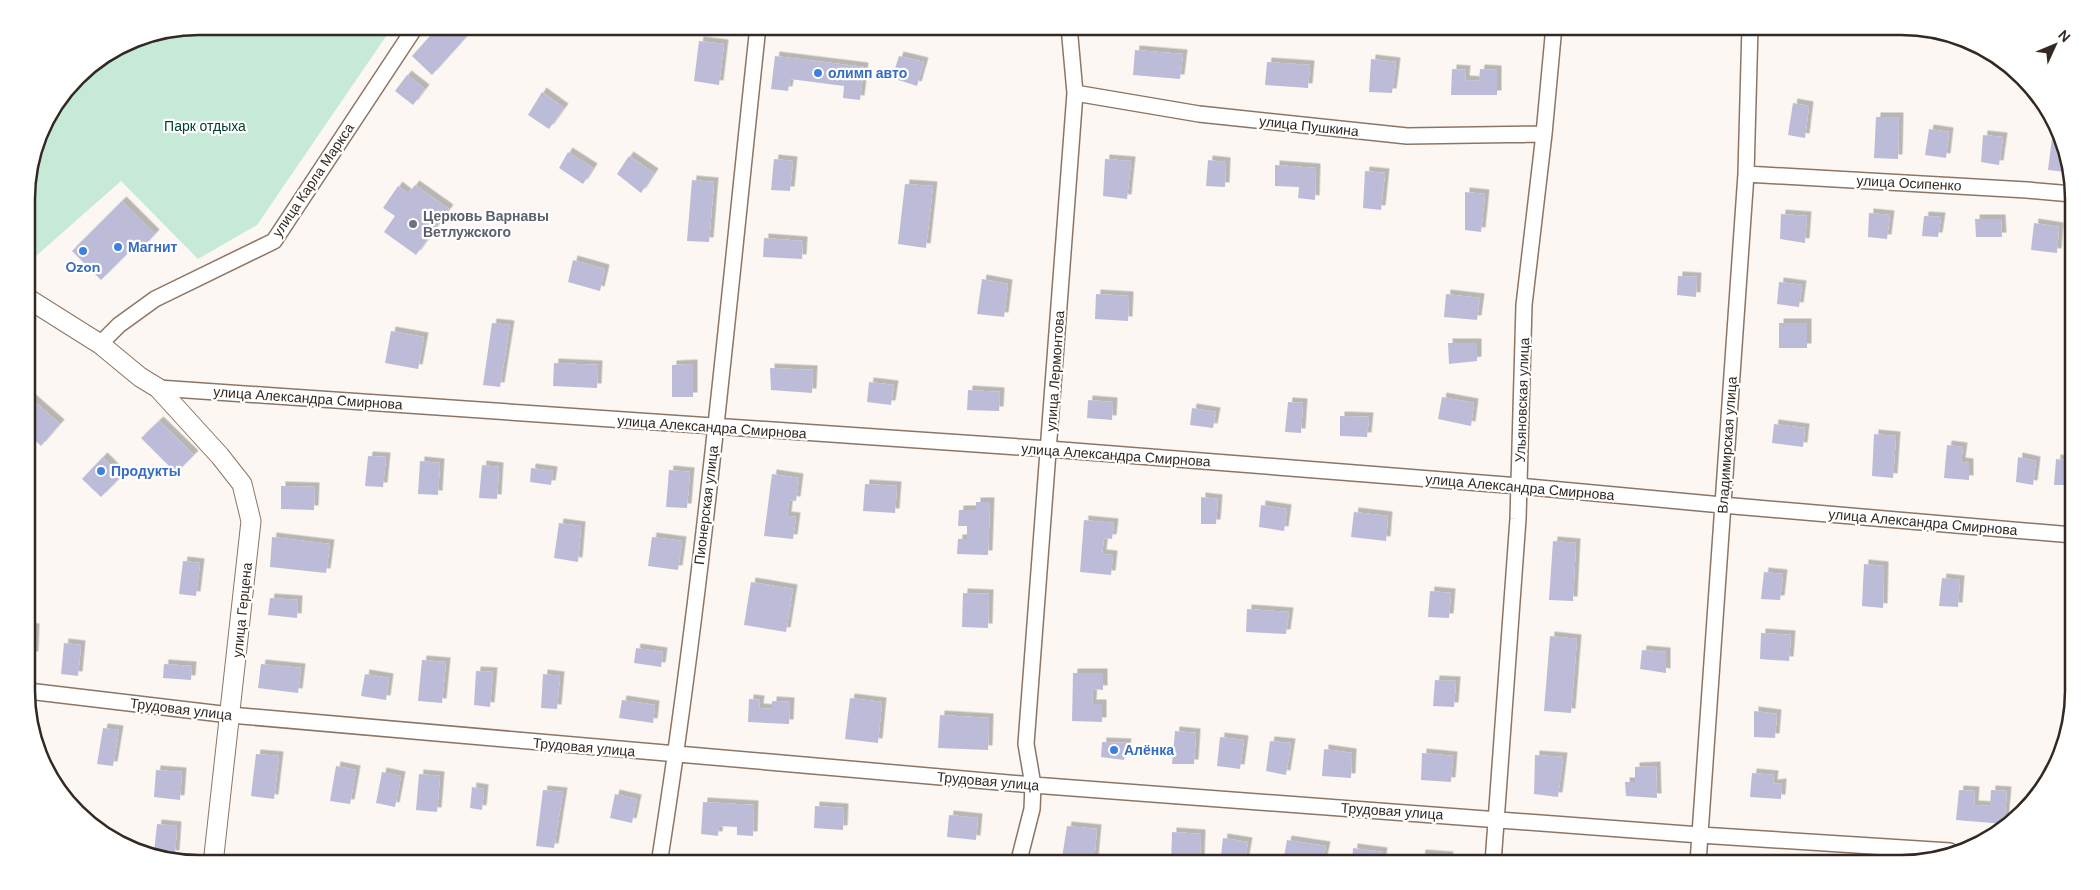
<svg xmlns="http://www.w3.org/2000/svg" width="2100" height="890" viewBox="0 0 2100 890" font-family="'DM Sans',sans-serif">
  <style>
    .green { fill: #c6ead7 }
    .building { fill: #bdbcd8; filter: url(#shadow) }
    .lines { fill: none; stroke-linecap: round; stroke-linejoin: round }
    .minor-casing { stroke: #8d7564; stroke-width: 18 }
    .tertiary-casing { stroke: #8d7564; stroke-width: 21 }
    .minor { stroke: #fff; stroke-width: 15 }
    .tertiary { stroke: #fff; stroke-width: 19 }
    .shop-dot { fill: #3f7fe0; stroke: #fff; stroke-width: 2 }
    .worship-dot { fill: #6b7280; stroke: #fff; stroke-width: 2 }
    .labels { text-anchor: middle; stroke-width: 4.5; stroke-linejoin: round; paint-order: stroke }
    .shop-label { font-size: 14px; font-weight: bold; fill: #366cbe; stroke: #fff; text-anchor: start }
    .park-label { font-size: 14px; fill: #03412a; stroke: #fff }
    .street-label { font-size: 14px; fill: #332922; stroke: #fff }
    .worship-label { font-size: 14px; font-weight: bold; fill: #5b616d; stroke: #fff; text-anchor: start }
    .rim { fill: none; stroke: #332922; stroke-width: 2.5 }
  </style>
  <defs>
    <filter id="shadow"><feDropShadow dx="4.5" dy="-4.5" stdDeviation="0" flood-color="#0004"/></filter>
  </defs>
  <rect width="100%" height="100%" fill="#fcf7f3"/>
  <!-- green -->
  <path class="green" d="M199,26H393L257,225L198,259L121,181L27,264V187L44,122L85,69L133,39Z"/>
  <!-- building -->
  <path class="building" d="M439,26H459L468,35L432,75L412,56Z
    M1577,26H1606L1604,36L1576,32Z
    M699,41L724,44L719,85L694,81Z
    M1135,50L1183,54L1180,79L1133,75Z
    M775,56L864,67L860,100L843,98L844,86L790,79L788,91L771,89Z
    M899,56L924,62L917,86L892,78Z
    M1371,59L1396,62L1392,93L1369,92Z
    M1267,62L1310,65L1308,88L1265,85Z
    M1452,69L1466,70L1465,80L1479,81L1480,69L1497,70V95H1451Z
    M407,75L425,89L413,105L395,91Z
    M542,92L564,108L549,129L528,115Z
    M1793,103L1809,106L1805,138L1788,135Z
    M1876,117H1899L1898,159L1874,158Z
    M1929,129L1949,132L1946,158L1925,155Z
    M2053,130L2067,165V172L2048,170Z
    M1983,135L2003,137L1999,165L1981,162Z
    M568,152L593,168L583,184L559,168Z
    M629,156L654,173L641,193L617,174Z
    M774,159L793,161L790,191L771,190Z
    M1105,159L1131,161L1127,199L1103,196Z
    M1208,160L1226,162L1225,187L1206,186Z
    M1275,165L1316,168L1315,200L1298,198L1299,187L1275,186Z
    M1365,171L1385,173L1381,210L1363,208Z
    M692,180L714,182L709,242L687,241Z
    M905,184L933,186L926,248L898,244Z
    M415,185L449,209L416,255L384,232L395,216L383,208L398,186L408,194Z
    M1465,192L1485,194L1481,232L1465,230Z
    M122,201L155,234L144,246L139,242L101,280L72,251Z
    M1869,213L1890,215L1887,239L1868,237Z
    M1781,214L1807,216L1805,243L1780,239Z
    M1924,216L1941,217L1938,237L1922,236Z
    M1975,219H2001L2002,237H1976Z
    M2034,223L2059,227L2057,253L2031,250Z
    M764,238L803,241L802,259L763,257Z
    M573,260L605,269L600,291L568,282Z
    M1678,276L1697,277L1696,297L1677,295Z
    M982,279L1008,284L1004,317L977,314Z
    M1779,282L1802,285L1799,307L1777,304Z
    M1096,294L1129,296L1128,321L1095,319Z
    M1446,294L1480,298L1477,320L1444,317Z
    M492,323L510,325L500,387L483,385Z
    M1779,323H1807V348H1779Z
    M391,331L424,337L418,369L385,363Z
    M1448,343H1477V361L1449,364Z
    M554,363L598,365L597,388L553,386Z
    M693,364V397H672V365Z
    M770,368L813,370L812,393L771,390Z
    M869,382L894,385L891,405L867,402Z
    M968,390L1000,392L999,411L967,410Z
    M27,395L60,424L41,446L27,433Z
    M1442,397L1474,403L1471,426L1438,419Z
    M1088,400L1113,402L1112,420L1087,418Z
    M1288,402L1303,403L1301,433L1285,432Z
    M1192,408L1216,412L1213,428L1190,425Z
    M1340,416L1369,417L1367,437L1340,436Z
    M159,421L194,455L176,473L141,438Z
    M1774,424L1805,428L1803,447L1772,443Z
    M1874,434L1896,436L1893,478L1872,476Z
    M1947,445L1963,447L1961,462L1969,463V480L1944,478Z
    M368,456L386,457L383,487L365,486Z
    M103,457L122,476L101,497L82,479Z
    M2018,457L2036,461L2033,485L2016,482Z
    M2056,459L2072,461L2070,485H2054Z
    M420,461L440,463L438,495L418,494Z
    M482,465L499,467L497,499L479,498Z
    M531,468L553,471L551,485L530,482Z
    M669,470L690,472L687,508L666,507Z
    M772,474L799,478L796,501L789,500L787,516L796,517L793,539L764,536Z
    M865,484L897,486L895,513L863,511Z
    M281,486L315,487L314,510L281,509Z
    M1201,497L1218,499L1216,524H1201Z
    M976,502H990L988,555L957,554L958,539H967V526H958L959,510H976Z
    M1261,505L1287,509L1284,531L1259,527Z
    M1354,512L1388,516L1386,541L1351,537Z
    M1084,520L1114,523L1112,539L1104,538L1102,554L1113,555L1111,575L1080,572Z
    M559,523L581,526L578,562L554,558Z
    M272,537L330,544L326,573L270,567Z
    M652,537L682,541L678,570L648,566Z
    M1553,541L1576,543L1573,601L1549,600Z
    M183,561L200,563L196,596L179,594Z
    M1864,564L1884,566L1883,608L1862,606Z
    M1764,572L1783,574L1780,600L1761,599Z
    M1942,578L1960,580L1958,607L1939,606Z
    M751,582L793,589L786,632L744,625Z
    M1430,591L1451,593L1449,618L1428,617Z
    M963,593L989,594L988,628L962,627Z
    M270,598L298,600L297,618L268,615Z
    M1247,609L1289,612L1286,634L1246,632Z
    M28,627L35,628L34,656H28Z
    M1761,633L1791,635L1789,661L1760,659Z
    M1550,636L1577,639L1571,713L1544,711Z
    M64,643L81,645L78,676L61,674Z
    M636,648L663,652L661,667L634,663Z
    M1642,650L1666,652V673L1640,669Z
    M422,660L446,662L442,703L418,701Z
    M164,664L192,666L191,680L163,678Z
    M261,664L301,668L298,693L258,688Z
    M476,671L493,672L490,707L474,705Z
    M1073,673H1103V690L1093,689L1092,704H1102V722L1072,721Z
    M365,674L389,678L386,700L361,696Z
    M543,674L560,676L557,709L541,708Z
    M1435,680L1456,681L1454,707L1433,706Z
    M850,698L882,702L878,743L845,739Z
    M749,699L760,700L759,708L772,709V701L790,702L789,724L748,722Z
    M622,700L655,705L653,723L619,718Z
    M1754,711L1777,714L1775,738L1754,737Z
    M940,715L989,718L988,750L938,748Z
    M103,728L119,730L113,766L97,764Z
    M1175,731L1196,733L1194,764H1172Z
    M1220,737L1244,740L1240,769L1217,766Z
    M1270,741L1291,743L1286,775L1266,771Z
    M1102,742L1127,743L1124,760L1101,757Z
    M1324,749L1352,753L1351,778L1322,776Z
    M1422,753L1453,756L1451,782L1421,780Z
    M256,754L279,756L274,799L251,796Z
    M1535,755L1563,757L1558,797L1534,794Z
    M336,766L356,770L350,804L330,801Z
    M1656,766L1657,798L1626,796L1625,782H1635V767Z
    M156,770L182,772L180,800L154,797Z
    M382,772L401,776L395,807L376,803Z
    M1752,773L1774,775L1773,784L1782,783L1781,799L1750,797Z
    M419,774L440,776L437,812L416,810Z
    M472,787L484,789L482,810L470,808Z
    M543,790L563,792L554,848L536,846Z
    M1959,790L1975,791L1974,805L1990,806L1991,790L2007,791L2004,824L1956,820Z
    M615,794L637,799L632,823L610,818Z
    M703,802L754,805L753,836L737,835V827L719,826L718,836L701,834Z
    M815,806L844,808L843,830L814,828Z
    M949,815L978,818L976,840L947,837Z
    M157,824L177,826L175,855L154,853Z
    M1067,826L1097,829L1094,861L1062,858Z
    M1172,832L1201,834L1200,864L1171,863Z
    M1223,838L1248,842L1244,864H1220Z
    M1287,840L1326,846L1322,864L1283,862Z
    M1353,848L1383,852L1381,864H1352Z
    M1421,854L1449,856L1448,863H1420Z"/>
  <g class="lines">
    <!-- minor casing -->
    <g class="minor-casing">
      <path id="minor" d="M1075,93L1199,114L1407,136L1544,134
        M1746,174L2027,190L2072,194
        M100,344L119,325L155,299L274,241L416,26
        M158,388L1049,449L1519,486L1722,505L2073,535
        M28,691L230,715L1033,785L1700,835L1950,851
        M1493,863L1518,519L1524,305L1544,134L1554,26
        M1698,863L1746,174L1750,26
        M659,864C703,586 728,306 758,26
        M1018,864L1032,809L1033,785L1026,744L1075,93L1069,26"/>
    </g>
    <!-- tertiary casing -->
    <g class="tertiary-casing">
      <path id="tertiary" d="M27,298L100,344L140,377L158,388L220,456L242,484L251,521L213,864"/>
    </g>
    <!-- minor -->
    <use href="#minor" class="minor"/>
    <!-- tertiary -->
    <use href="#tertiary" class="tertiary"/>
  </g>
  <!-- markers -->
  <g class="shop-dot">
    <circle cx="818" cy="73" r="5"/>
    <circle cx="118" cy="247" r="5"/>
    <circle cx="83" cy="251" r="5"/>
    <circle cx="101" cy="471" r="5"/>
    <circle cx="1114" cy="750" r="5"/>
  </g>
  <circle class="worship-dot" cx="413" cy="224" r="5"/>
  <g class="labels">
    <!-- shop labels -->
    <g class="shop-label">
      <text x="828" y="78">олимп авто</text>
      <text x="128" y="252">Магнит</text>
      <text x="83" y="272" text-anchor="middle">Ozon</text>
      <text x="111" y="476">Продукты</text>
      <text x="1124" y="755">Алёнка</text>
    </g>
    <!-- park labels -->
    <g class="park-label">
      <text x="205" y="131">Парк отдыха</text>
    </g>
    <!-- street labels -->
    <g class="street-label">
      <text transform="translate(1309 126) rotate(6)" y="5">улица Пушкина</text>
      <text transform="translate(313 180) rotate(-56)" y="5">улица Карла Маркса</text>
      <text transform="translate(1909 183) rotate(3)" y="5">улица Осипенко</text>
      <text transform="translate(1055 371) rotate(-86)" y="5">улица Лермонтова</text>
      <text transform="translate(308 398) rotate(4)" y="5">улица Александра Смирнова</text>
      <text transform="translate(1522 400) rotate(-88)" y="5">Ульяновская улица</text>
      <text transform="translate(712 427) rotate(4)" y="5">улица Александра Смирнова</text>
      <text transform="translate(1727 445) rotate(-86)" y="5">Владимирская улица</text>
      <text transform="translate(1116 455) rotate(4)" y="5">улица Александра Смирнова</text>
      <text transform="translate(1520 487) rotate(5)" y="5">улица Александра Смирнова</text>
      <text transform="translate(706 505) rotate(-83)" y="5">Пионерская улица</text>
      <text transform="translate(1923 522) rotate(5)" y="5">улица Александра Смирнова</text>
      <text transform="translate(242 610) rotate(-84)" y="5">улица Герцена</text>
      <text transform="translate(181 709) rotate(7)" y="5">Трудовая улица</text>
      <text transform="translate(584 747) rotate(5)" y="5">Трудовая улица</text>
      <text transform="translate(988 781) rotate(5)" y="5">Трудовая улица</text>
      <text transform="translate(1392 811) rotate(4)" y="5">Трудовая улица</text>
    </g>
    <!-- worship labels -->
    <g class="worship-label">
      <text x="423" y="221">Церковь Варнавы<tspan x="423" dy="16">Ветлужского</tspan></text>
    </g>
  </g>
  <!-- crop -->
  <path d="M0 0H2100V890H0ZM199 35H1901A164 164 0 0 1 2065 199V691A164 164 0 0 1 1901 855H199A164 164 0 0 1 35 691V199A164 164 0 0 1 199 35Z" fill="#fff" fill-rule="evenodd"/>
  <path class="rim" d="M199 35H1901A164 164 0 0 1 2065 199V691A164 164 0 0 1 1901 855H199A164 164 0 0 1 35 691V199A164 164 0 0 1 199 35Z"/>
  <!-- north arrow -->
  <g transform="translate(2055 45) rotate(46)" stroke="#ffffff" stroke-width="4" paint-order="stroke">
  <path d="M0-4L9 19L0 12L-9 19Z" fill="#332922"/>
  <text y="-8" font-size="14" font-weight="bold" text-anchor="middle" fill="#332922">N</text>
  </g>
</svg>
